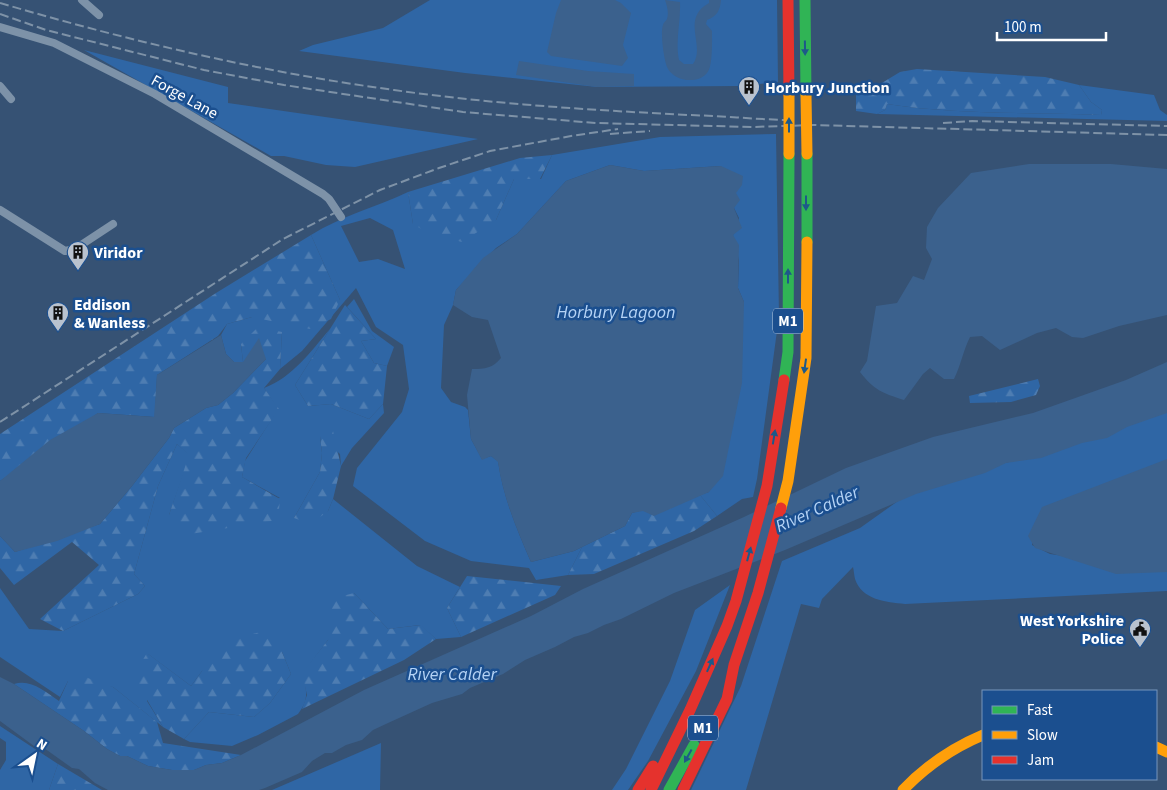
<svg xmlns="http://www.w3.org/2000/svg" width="1167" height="790" viewBox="0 0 1167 790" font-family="'Source Sans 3',sans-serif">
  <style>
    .green { fill: #2f66a5; fill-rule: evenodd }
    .forest { fill: url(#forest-firs) }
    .water { fill: #3b618d }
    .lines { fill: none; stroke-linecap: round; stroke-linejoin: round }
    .street { stroke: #7d92a8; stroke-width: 8 }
    .fast { stroke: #30b455; stroke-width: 11 }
    .slow { stroke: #ff9f0a; stroke-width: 11 }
    .jam { stroke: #e5322d; stroke-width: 11 }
    .rail { stroke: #7e92a7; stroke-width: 2; stroke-dasharray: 9 4; stroke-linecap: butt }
    .slow-bridge { stroke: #ff9f0a; stroke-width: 11 }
    .oneway { fill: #1d5989 }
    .labels { text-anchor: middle; stroke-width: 5; stroke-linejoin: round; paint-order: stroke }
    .shield { fill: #1b4f8f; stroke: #bbcadd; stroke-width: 1 }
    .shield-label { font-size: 15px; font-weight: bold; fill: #fff }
    .poi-label { font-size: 16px; font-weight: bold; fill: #fff; stroke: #1b4f8f; text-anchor: start }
    .street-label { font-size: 16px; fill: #fff; stroke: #1b4f8f }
    .water-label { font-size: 18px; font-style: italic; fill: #b5d3f5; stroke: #1b4f8f }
  </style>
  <defs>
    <pattern id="forest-firs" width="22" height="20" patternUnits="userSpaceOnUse" patternTransform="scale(1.25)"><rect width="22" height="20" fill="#2f66a5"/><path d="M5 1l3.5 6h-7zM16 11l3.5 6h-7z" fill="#4e7db2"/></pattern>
  </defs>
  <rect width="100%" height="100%" fill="#365274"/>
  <!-- green -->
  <path class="green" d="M430,0H777L778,82L740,86L597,87L465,73L299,51L313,45L383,28Z
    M84,50L228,87V103L478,139L355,167L326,165L284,156H271Z
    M1079,85L1154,95L1160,110L1167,115V121L877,114L885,110L887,104C958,115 1030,112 1101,115L1102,110L1091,102Z
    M776,134L779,316L757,479L753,497L742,499L717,516L700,495L709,492L744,302L738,288L739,260L733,235L739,218L734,208L736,193L721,166L644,171L610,165L566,181L517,234L496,248L456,290L453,305L444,325L441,388L451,402L465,407L468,410L471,439L482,459L491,456L498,461C503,497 517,530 531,562L574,551L582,547L568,575L536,580L529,568L471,561L425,541L353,486L357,468L402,412L409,389L403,345L376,327L356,288L302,351L280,369L282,332L241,344L243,362H234L226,354L221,335L227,324L252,317L340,300L311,235C341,216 376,207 408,192L413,224L496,220L514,179H541L552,155L660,137ZM370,218L393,230L405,269L378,259L359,262L341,226Z
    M354,299L372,331L394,347L387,366L374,363L361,341L376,339L347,307Z
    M330,329L295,385L308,406L331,404L369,419L383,404L384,413L352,448L341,466L340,454L320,436L322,453L320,472L294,518L328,511L333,499L417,566L460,587L447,608L461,637L436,639L420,625L388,629L354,593L328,640L303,673C306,690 310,699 298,714L258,735L232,746L190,742L184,739L209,712L254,717L270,703L291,674L282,652L202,671L191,686L148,654L147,701L163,727L113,687L68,681L60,697L0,657V588L29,629L63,631L138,594L145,586L134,574L158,486L177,444L190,455L169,515L280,498L242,477L245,461L278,409L264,388C293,377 310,352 330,329Z
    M1167,412V460L1033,538L1032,545L1050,554L1167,571V591L905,604C886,602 862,600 855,579C854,575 854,571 853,567L822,599L819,608L801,604L746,790H691L741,686L782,561L860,528L905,496L1005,463L1061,449Z
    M730,585L696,671L648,761L628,790H612L626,769L670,681L695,610Z
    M0,726L58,764L49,790H0V770L6,760V742L0,738Z
    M381,743L380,790H272Z"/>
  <!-- forest -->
  <path class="forest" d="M917,69L1045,77L1079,85L1091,102L1102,110L1101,115C1030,112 958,115 887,104L885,110L877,114L856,111V94L872,89L900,72Z
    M552,155L540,179H514L496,220L462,242L428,233L413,224L408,192L520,158Z
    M311,235L340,300L331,319L310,329L252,317L227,324L218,336L157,375L155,417L98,413L0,481V434L216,293Z
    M345,305L376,339L361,341L374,363L387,366L383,404L369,419L331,404L308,406L295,385Z
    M258,327L282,332L280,369L264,388L279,409L246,458L242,477L280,499L278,520L184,535L169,515L189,455L177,444L158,486L134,574L145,586L138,594L63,631L40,619L99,565L72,542L14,585L0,568V536L15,552L100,524L132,486L169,438L174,428L206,408L218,405L233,393L266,359L243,362L241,344Z
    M1038,379L1040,386L1036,395L1011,402L970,403L969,396Z
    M333,431L341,466L333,499L328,511L311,524L294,518L320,472L322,453L320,436Z
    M700,495L717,516L694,531L594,574L568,575L582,547L625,526L632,513L643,510L654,515Z
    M467,576L561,586L555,595L461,637L447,608Z
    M354,593L388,629L421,625L436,639L404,660L302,709L307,695L302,673L328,640L331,599Z
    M266,630L282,652L291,674L270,703L254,717L209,712L184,739L163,727L133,676L147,653L191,686L202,671L237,639Z
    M85,677L113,687L157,722L163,743L241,755L222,763L206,765L194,770H172L148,766L127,756H120L107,749L84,731L14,684C31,679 44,691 59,701L68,681Z
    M58,764L102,790H49Z"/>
  <!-- water -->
  <path class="water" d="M561,0H615L621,3L631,13L623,45L628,58L622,66L551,56L547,52L556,13Z
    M665,0L680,2C681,22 675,40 679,60L684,64H693C706,45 680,19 709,3V0H721C720,11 717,16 707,20L706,24L712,31C712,40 713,67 707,73C697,85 673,81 667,67C664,60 660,33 663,25C663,23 666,21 667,19C669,12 667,6 665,0Z
    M519,61L588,71L634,74V86L597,87L516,75Z
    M1029,164H1111L1167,169V315L1119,326L1083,338L1072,337L1056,328L1037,333L1000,350L982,336L970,337C963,351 961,365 954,379H944L930,368L923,374L904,400C882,393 874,390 860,372L867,361L876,306L897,303L913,276L924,280L932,259L926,248L927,227L938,208L971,173Z
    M610,165L644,171L721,166L743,176L742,185L736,193L740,200L734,208L742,228L733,235L739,245L738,288L744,302L742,383L723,476L709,492L654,516L643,511L632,513L625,526L574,551L531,562C517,530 503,497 498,462L491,456L482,460L471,439L467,395L472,369C485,369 493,368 501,358L488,320L472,317L453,305L456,290L483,258L517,234L566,181Z
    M221,335L226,354L234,362H243L259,338L266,359L233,393L218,405L206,408L174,428L169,438L132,486L100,524L57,541L15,552L0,536V481L50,440L98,413L154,417L157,375Z
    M1167,362V413L1127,427L1107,438L1082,443L1041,458L1006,463L985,473L916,494L785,550L674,593L621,619L604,625L588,633L574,637L555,647L525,660L503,674L470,688L462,694L432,703L388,723L373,730L362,740L346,745L332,753H325L312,761L302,772L265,788L259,790H108L95,783L79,769L72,768L44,748L34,746L0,721V677L14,684L84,731L107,749L120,756H127L148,766L172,770H194L206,765L222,763L241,755L364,690L531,616L583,589L744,517L846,468L933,437L1033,413L1126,380Z
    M1167,459V572L1116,574L1035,548L1028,536L1042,507Z"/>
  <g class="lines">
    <!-- street -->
    <path class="street" d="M82,0L99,15
      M0,27L54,43L155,94L323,194L329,199L341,217
      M0,86L11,99
      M0,210L65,251L75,249L113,224"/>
    <!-- fast -->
    <path class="fast" d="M805,0L806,95
      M807,242V154
      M784,380L788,352L789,154
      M669,790L694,745"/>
    <!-- slow -->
    <path class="slow" d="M781,508L788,481L806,358L807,242
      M1156,747L1167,752
      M903,790C926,766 952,748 983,735"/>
    <!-- jam -->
    <path class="jam" d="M788,0L789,95
      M638,790L653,766
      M651,790L690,710L727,626L736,601L767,486L784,380
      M683,790L727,699L734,665L758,593L781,508"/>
    <!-- rail -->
    <path class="rail" d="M0,3C129,41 261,72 394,90C492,104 590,110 689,115C721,116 753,119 785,120
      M0,14L46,30L204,70L284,85L463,112L596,123L752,127L814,125L1167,135
      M943,123L972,121L1167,126
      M610,134L650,131
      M0,422L283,239L380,190L439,168L490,151L571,136L618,129"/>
    <!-- slow-bridge -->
    <path class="slow-bridge" d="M789,95V154
      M806,95L807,154"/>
  </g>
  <!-- one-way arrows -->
  <defs><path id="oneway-solid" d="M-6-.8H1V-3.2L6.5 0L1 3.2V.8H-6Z" transform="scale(1.25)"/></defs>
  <g class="oneway">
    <use href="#oneway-solid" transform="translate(805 48) rotate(89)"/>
    <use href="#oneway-solid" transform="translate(789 125) rotate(-90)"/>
    <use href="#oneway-solid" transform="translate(806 203) rotate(90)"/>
    <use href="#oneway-solid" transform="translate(788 276) rotate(-90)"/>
    <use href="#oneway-solid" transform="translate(805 366) rotate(98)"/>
    <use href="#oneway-solid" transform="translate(774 437) rotate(-81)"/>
    <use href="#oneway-solid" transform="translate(749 554) rotate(-75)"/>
    <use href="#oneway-solid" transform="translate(710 665) rotate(-66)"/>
    <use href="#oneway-solid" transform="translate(688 756) rotate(119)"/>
  </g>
  <!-- icons -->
  <defs>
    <g id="building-pin" transform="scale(1.125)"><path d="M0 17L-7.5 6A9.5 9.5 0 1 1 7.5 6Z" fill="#b9c2ce" stroke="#1b4f8f"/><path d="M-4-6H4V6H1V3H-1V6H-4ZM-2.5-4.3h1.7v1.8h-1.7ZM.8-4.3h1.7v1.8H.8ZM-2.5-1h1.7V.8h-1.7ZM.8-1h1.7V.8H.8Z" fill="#111"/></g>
    <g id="civic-pin" transform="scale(1.125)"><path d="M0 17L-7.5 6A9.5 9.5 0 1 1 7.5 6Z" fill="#b9c2ce" stroke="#1b4f8f"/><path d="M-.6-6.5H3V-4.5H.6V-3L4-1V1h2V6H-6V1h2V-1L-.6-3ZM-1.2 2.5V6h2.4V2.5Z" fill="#111"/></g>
  </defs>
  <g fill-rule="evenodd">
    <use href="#building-pin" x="749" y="87"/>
    <use href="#building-pin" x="78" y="252"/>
    <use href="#building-pin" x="58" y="313"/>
    <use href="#civic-pin" x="1140" y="629"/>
  </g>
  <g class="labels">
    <!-- shield labels -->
    <g class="shield">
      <rect x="773" y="308.5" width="30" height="25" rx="4"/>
      <rect x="688" y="715.5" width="30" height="25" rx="4"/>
    </g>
    <g class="shield-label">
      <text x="788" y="326">M1</text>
      <text x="703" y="733">M1</text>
    </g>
    <!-- poi labels -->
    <g class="poi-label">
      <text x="765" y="93">Horbury Junction</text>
      <text x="94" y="258">Viridor</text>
      <text x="74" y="310">Eddison<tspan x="74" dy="18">&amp; Wanless</tspan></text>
      <text x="1124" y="626" text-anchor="end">West Yorkshire<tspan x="1124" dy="18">Police</tspan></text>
    </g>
    <!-- street labels -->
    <g class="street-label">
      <text transform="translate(185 96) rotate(29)" y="6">Forge Lane</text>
    </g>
    <!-- water labels -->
    <g class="water-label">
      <text x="616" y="318">Horbury Lagoon</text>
      <text transform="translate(817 509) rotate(-24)" y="6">River Calder</text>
      <text x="452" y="680">River Calder</text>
    </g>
  </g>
  <!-- legend -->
  <rect x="982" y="690" width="175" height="90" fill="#1b4f8f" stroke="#7695bc"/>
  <rect x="992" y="706" width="25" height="8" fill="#30b455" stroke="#7695bc"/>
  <text x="1027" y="715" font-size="15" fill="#ffffff">Fast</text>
  <rect x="992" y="731" width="25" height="8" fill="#ff9f0a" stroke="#7695bc"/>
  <text x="1027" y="740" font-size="15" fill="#ffffff">Slow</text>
  <rect x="992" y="756" width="25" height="8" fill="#e5322d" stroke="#7695bc"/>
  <text x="1027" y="765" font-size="15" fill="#ffffff">Jam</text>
  <!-- north arrow -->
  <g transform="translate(35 755) rotate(33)" stroke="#1b4f8f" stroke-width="4" paint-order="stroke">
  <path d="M0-4L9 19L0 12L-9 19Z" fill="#ffffff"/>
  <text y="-8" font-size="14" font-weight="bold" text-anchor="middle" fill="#ffffff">N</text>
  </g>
  <!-- scale -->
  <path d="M997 32v8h109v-8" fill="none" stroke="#ffffff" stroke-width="2.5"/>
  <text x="1004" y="32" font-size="15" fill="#ffffff" stroke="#1b4f8f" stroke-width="4" paint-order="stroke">100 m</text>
</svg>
